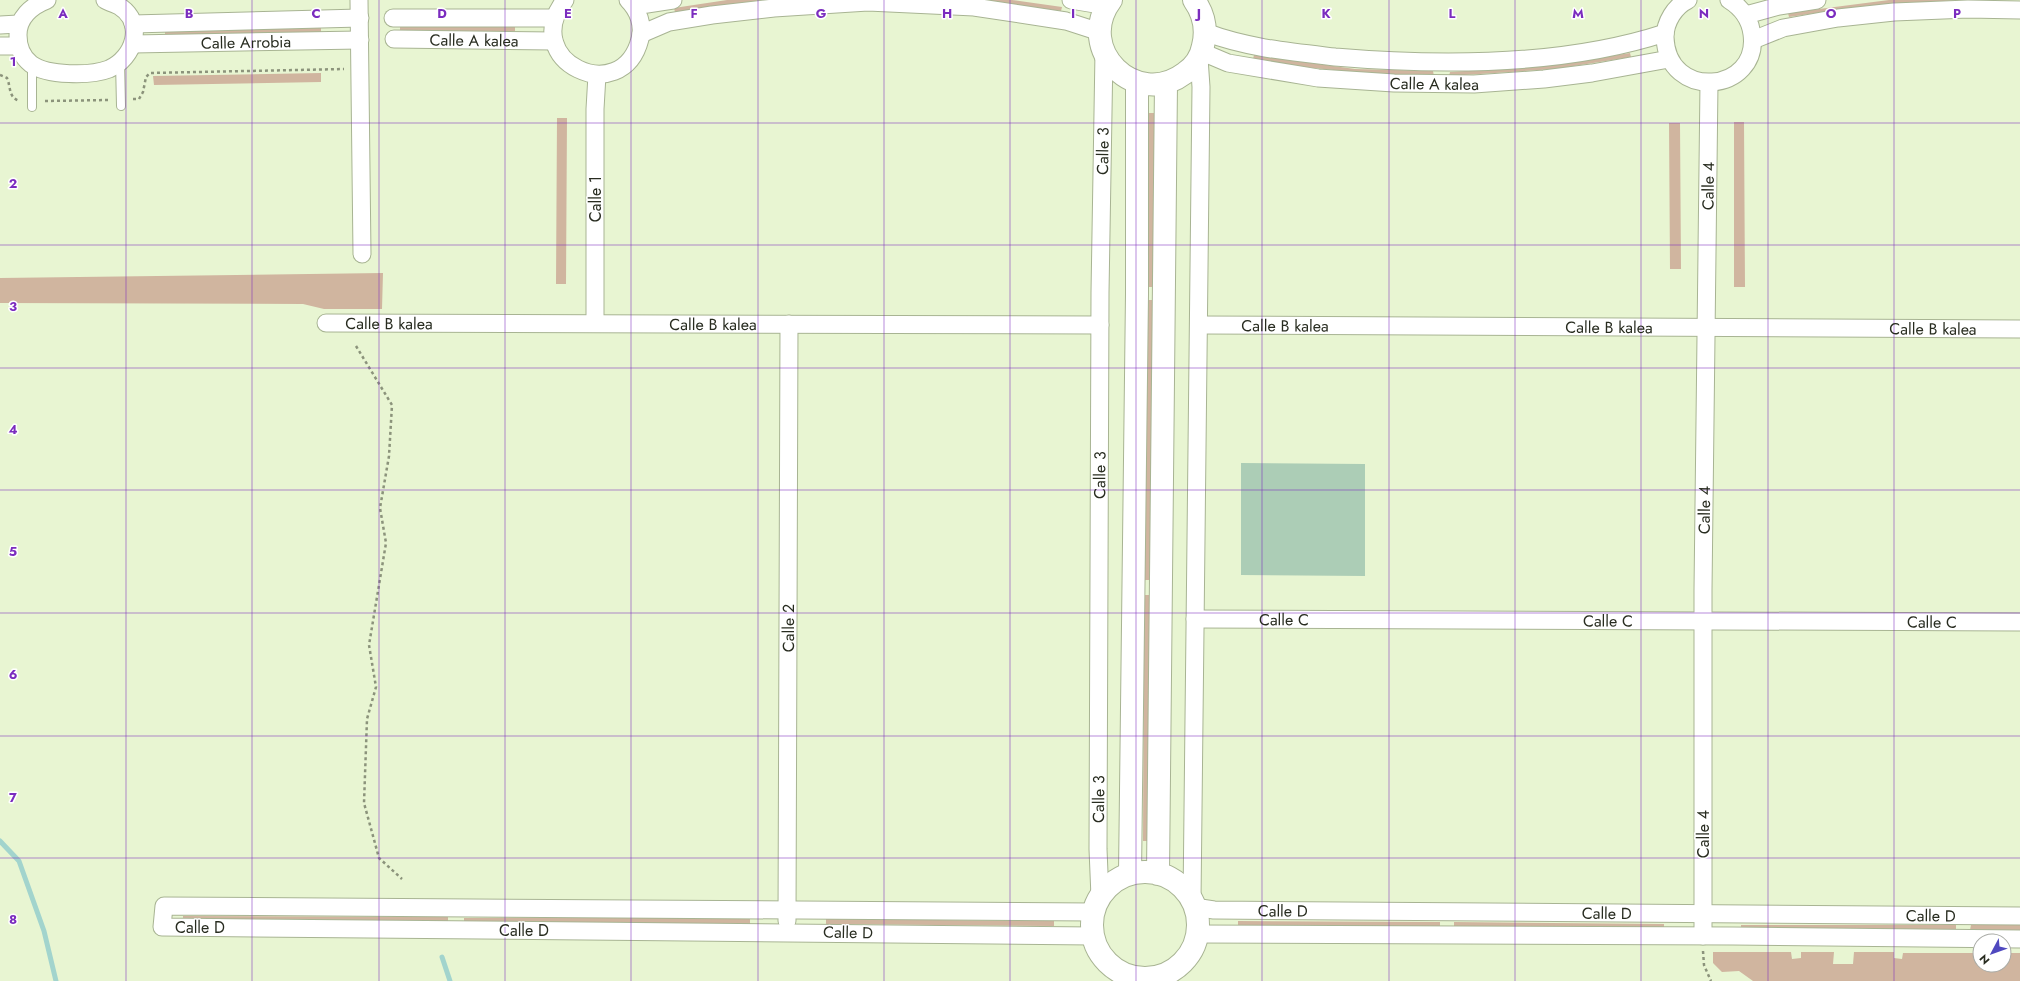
<svg xmlns="http://www.w3.org/2000/svg" width="2020" height="981" viewBox="0 0 2020 981" font-family="Jost,sans-serif">
  <style>
    .green { fill: #d0b59f }
    .lines { fill: none; stroke-linecap: round; stroke-linejoin: round }
    .stream { stroke: #a2d4cd; stroke-width: 5 }
    .building { fill: #accdb6 }
    .lane-casing { stroke: #a8b493; stroke-width: 10 }
    .street-casing { stroke: #a8b493; stroke-width: 19 }
    .secondary-casing { stroke: #a8b493; stroke-width: 24 }
    .path { stroke: #8b937b; stroke-width: 2.5; stroke-dasharray: 3 3; stroke-linecap: butt }
    .lane { stroke: #fff; stroke-width: 8 }
    .street { stroke: #fff; stroke-width: 17 }
    .secondary { stroke: #fff; stroke-width: 22 }
    .grid { fill: none; stroke: #7b2cbf; stroke-width: 1; stroke-opacity: 0.55 }
    .labels { text-anchor: middle; stroke-width: 3; stroke-linejoin: round; paint-order: stroke }
    .street-label { font-size: 16px; fill: #282c20; stroke: #fff }
    .grid-label { font-size: 13px; text-anchor: middle; font-weight: bold; fill: #7b2cbf; stroke: #fff; stroke-width: 3; stroke-linejoin: round; paint-order: stroke }
  </style>
  <rect width="100%" height="100%" fill="#e8f5d2"/>
  <!-- green -->
  <path class="green" d="M727,0H762L675,12L674,8Z
    M976,0H1012L1062,7L1061,11Z
    M1889,0H1960L1864,6L1789,17L1788,13Z
    M400,26H515V31L400,32Z
    M321,28V33L165,35V30Z
    M1630,53L1631,57L1555,69L1449,76L1450,72L1554,65Z
    M1254,55L1355,69L1433,71L1434,76C1373,74 1313,70 1253,59Z
    M321,73V82L154,85L153,76Z
    M1148,113H1155L1154,287H1146Z
    M557,118H567L566,284H556Z
    M1734,122H1744L1745,287H1734Z
    M1669,123H1680L1681,269H1670Z
    M383,273L382,309H324L303,304L0,303V278Z
    M1146,300H1155L1153,580H1144Z
    M1144,595H1153L1152,841H1143Z
    M183,916L448,917V922L183,920Z
    M750,917V924H464V918Z
    M826,919L1054,921V926L826,924Z
    M1238,921L1440,922V927L1238,926Z
    M1454,922L1664,924V929L1454,927Z
    M1741,925H1956V930L1741,929Z
    M1971,925H2020V930H1970Z
    M1713,952H1791L1792,959L1801,958V952H1834L1833,964H1853L1854,952H1894V958L1902,959L1903,953H1980V965H2004V958H2010L2009,953H2020V981H1753L1739,971L1722,972L1713,963Z"/>
  <g class="lines">
    <!-- stream -->
    <path class="stream" d="M0,841L19,861L44,931L56,981
      M442,957L450,981"/>
  </g>
  <!-- building -->
  <path class="building" d="M1241,463L1365,464V576L1241,575Z"/>
  <g class="lines">
    <!-- lane casing -->
    <g class="lane-casing">
      <path id="lane" d="M120,62L121,106
        M32,65V107"/>
    </g>
    <!-- street casing -->
    <g class="street-casing">
      <g id="street">
        <path d="M47,0C31,6 18,18 18,35C18,46 22,57 31,64C47,76 91,76 109,69C134,58 146,23 119,6C114,4 109,2 105,0"/>
        <path d="M359,0L362,254"/>
        <path d="M565,0C518,61 622,110 640,39C644,25 638,10 628,0"/>
        <path d="M1071,0L1107,6"/>
        <path d="M1688,0C1675,6 1665,22 1665,37C1667,102 1760,93 1752,34C1750,19 1742,8 1729,0"/>
        <path d="M634,6L673,0"/>
        <path d="M1746,15L1779,6L1817,0"/>
        <path d="M393,18H554"/>
        <path d="M133,24L360,18"/>
        <path d="M0,25L18,24"/>
        <path d="M1205,32C1247,48 1291,52 1335,57C1441,66 1564,66 1665,33"/>
        <path d="M641,34L669,22L712,15L774,8L868,2L974,7L1066,21L1100,32"/>
        <path id="s1" d="M394,39L554,41"/>
        <path d="M1753,40L1783,28L1838,18L1894,12L1968,9L2020,10"/>
        <path id="s2" d="M133,44L360,40"/>
        <path d="M0,46H18"/>
        <path id="s3" d="M1202,52L1228,63L1318,78L1394,83L1474,84L1544,79L1592,73L1669,59"/>
        <path d="M595,322V109L597,75"/>
        <path id="s4" d="M326,323L1100,325"/>
        <path id="s5" d="M1199,325L2020,329"/>
        <path id="s6" d="M1195,619L2020,622"/>
        <path id="s7" d="M1100,897L1098,849L1100,293L1104,52"/>
        <path d="M1192,901L1201,87L1199,58"/>
        <path id="s8" d="M1194,907L1214,910L2020,916"/>
        <path id="s9" d="M787,921L789,324"/>
        <path d="M1197,934L1733,936L2020,939"/>
        <path d="M1093,936L162,927L164,906L1093,912"/>
        <path id="s10" d="M1703,936V590L1709,83"/>
      </g>
    </g>
    <!-- secondary casing -->
    <g class="secondary-casing">
      <path id="secondary" d="M1111,0C1074,49 1136,110 1185,73C1194,67 1201,57 1203,46C1207,30 1204,14 1194,0
        M1092 925a53 53 0 1 1 106 0a53 53 0 1 1-106 0Z
        M1130,874L1137,294V83
        M1158,874L1166,83"/>
    </g>
    <!-- path -->
    <path class="path" d="M0,75L7,78C11,87 8,98 20,101
      M133,99H139L143,92L146,77L150,73L344,69
      M45,101L110,100
      M356,346L392,405L389,456L380,508L386,543L369,645L376,687L367,719L364,803L379,858L402,879
      M1703,951L1704,965L1711,981
      M1166,974L1169,981"/>
    <!-- lane -->
    <use href="#lane" class="lane"/>
    <!-- street -->
    <use href="#street" class="street"/>
    <!-- secondary -->
    <use href="#secondary" class="secondary"/>
  </g>
  <!-- grid -->
  <path class="grid" d="M126,0V981M252,0V981M379,0V981M505,0V981M631,0V981M758,0V981M884,0V981M1010,0V981M1136,0V981M1262,0V981M1389,0V981M1515,0V981M1641,0V981M1768,0V981M1894,0V981M0,123H2020M0,245H2020M0,368H2020M0,490H2020M0,613H2020M0,736H2020M0,858H2020"/>
  <g class="labels">
    <!-- street labels -->
    <g class="street-label">
      <text dy="6" stroke="none"><textPath href="#s1" startOffset="80">Calle A kalea</textPath></text>
      <text dy="6" stroke="none"><textPath href="#s2" startOffset="113">Calle Arrobia</textPath></text>
      <text dy="6" stroke="none"><textPath href="#s3" startOffset="236">Calle A kalea</textPath></text>
      <text dy="6" stroke="none"><textPath href="#s7" startOffset="746">Calle 3</textPath></text>
      <text dy="6" stroke="none"><textPath href="#s10" startOffset="750">Calle 4</textPath></text>
      <text transform="translate(595 199) rotate(-90)" y="6">Calle 1</text>
      <text dy="6" stroke="none"><textPath href="#s4" startOffset="63">Calle B kalea</textPath></text>
      <text dy="6" stroke="none"><textPath href="#s4" startOffset="387">Calle B kalea</textPath></text>
      <text dy="6" stroke="none"><textPath href="#s5" startOffset="86">Calle B kalea</textPath></text>
      <text dy="6" stroke="none"><textPath href="#s5" startOffset="410">Calle B kalea</textPath></text>
      <text dy="6" stroke="none"><textPath href="#s5" startOffset="734">Calle B kalea</textPath></text>
      <text dy="6" stroke="none"><textPath href="#s7" startOffset="422">Calle 3</textPath></text>
      <text dy="6" stroke="none"><textPath href="#s10" startOffset="426">Calle 4</textPath></text>
      <text dy="6" stroke="none"><textPath href="#s6" startOffset="89">Calle C</textPath></text>
      <text dy="6" stroke="none"><textPath href="#s6" startOffset="413">Calle C</textPath></text>
      <text dy="6" stroke="none"><textPath href="#s6" startOffset="737">Calle C</textPath></text>
      <text dy="6" stroke="none"><textPath href="#s9" startOffset="293">Calle 2</textPath></text>
      <text dy="6" stroke="none"><textPath href="#s7" startOffset="98">Calle 3</textPath></text>
      <text transform="translate(1703 834) rotate(-90)" y="6">Calle 4</text>
      <text dy="6" stroke="none"><textPath href="#s8" startOffset="89">Calle D</textPath></text>
      <text dy="6" stroke="none"><textPath href="#s8" startOffset="413">Calle D</textPath></text>
      <text dy="6" stroke="none"><textPath href="#s8" startOffset="737">Calle D</textPath></text>
      <text x="200" y="933">Calle D</text>
      <text x="524" y="936">Calle D</text>
      <text transform="translate(848 932) rotate(1)" y="6">Calle D</text>
    </g>
  </g>
  <g class="grid-label">
    <text x="63" y="18">A</text>
    <text x="189" y="18">B</text>
    <text x="316" y="18">C</text>
    <text x="442" y="18">D</text>
    <text x="568" y="18">E</text>
    <text x="694" y="18">F</text>
    <text x="821" y="18">G</text>
    <text x="947" y="18">H</text>
    <text x="1073" y="18">I</text>
    <text x="1199" y="18">J</text>
    <text x="1326" y="18">K</text>
    <text x="1452" y="18">L</text>
    <text x="1578" y="18">M</text>
    <text x="1704" y="18">N</text>
    <text x="1831" y="18">O</text>
    <text x="1957" y="18">P</text>
    <text x="13" y="66">1</text>
    <text x="13" y="188">2</text>
    <text x="13" y="311">3</text>
    <text x="13" y="434">4</text>
    <text x="13" y="556">5</text>
    <text x="13" y="679">6</text>
    <text x="13" y="802">7</text>
    <text x="13" y="924">8</text>
  </g>
  <!-- north arrow -->
  <g transform="translate(1992 953) rotate(229)"><circle r="19" fill="#ffffff" stroke="#a9aba6"/>
  <path d="M0-3L7 15L0 10L-7 15Z" fill="#4f48bf"/>
  <text y="-6" font-size="11" font-weight="bold" text-anchor="middle" fill="#282c20">N</text>
  </g>
</svg>
